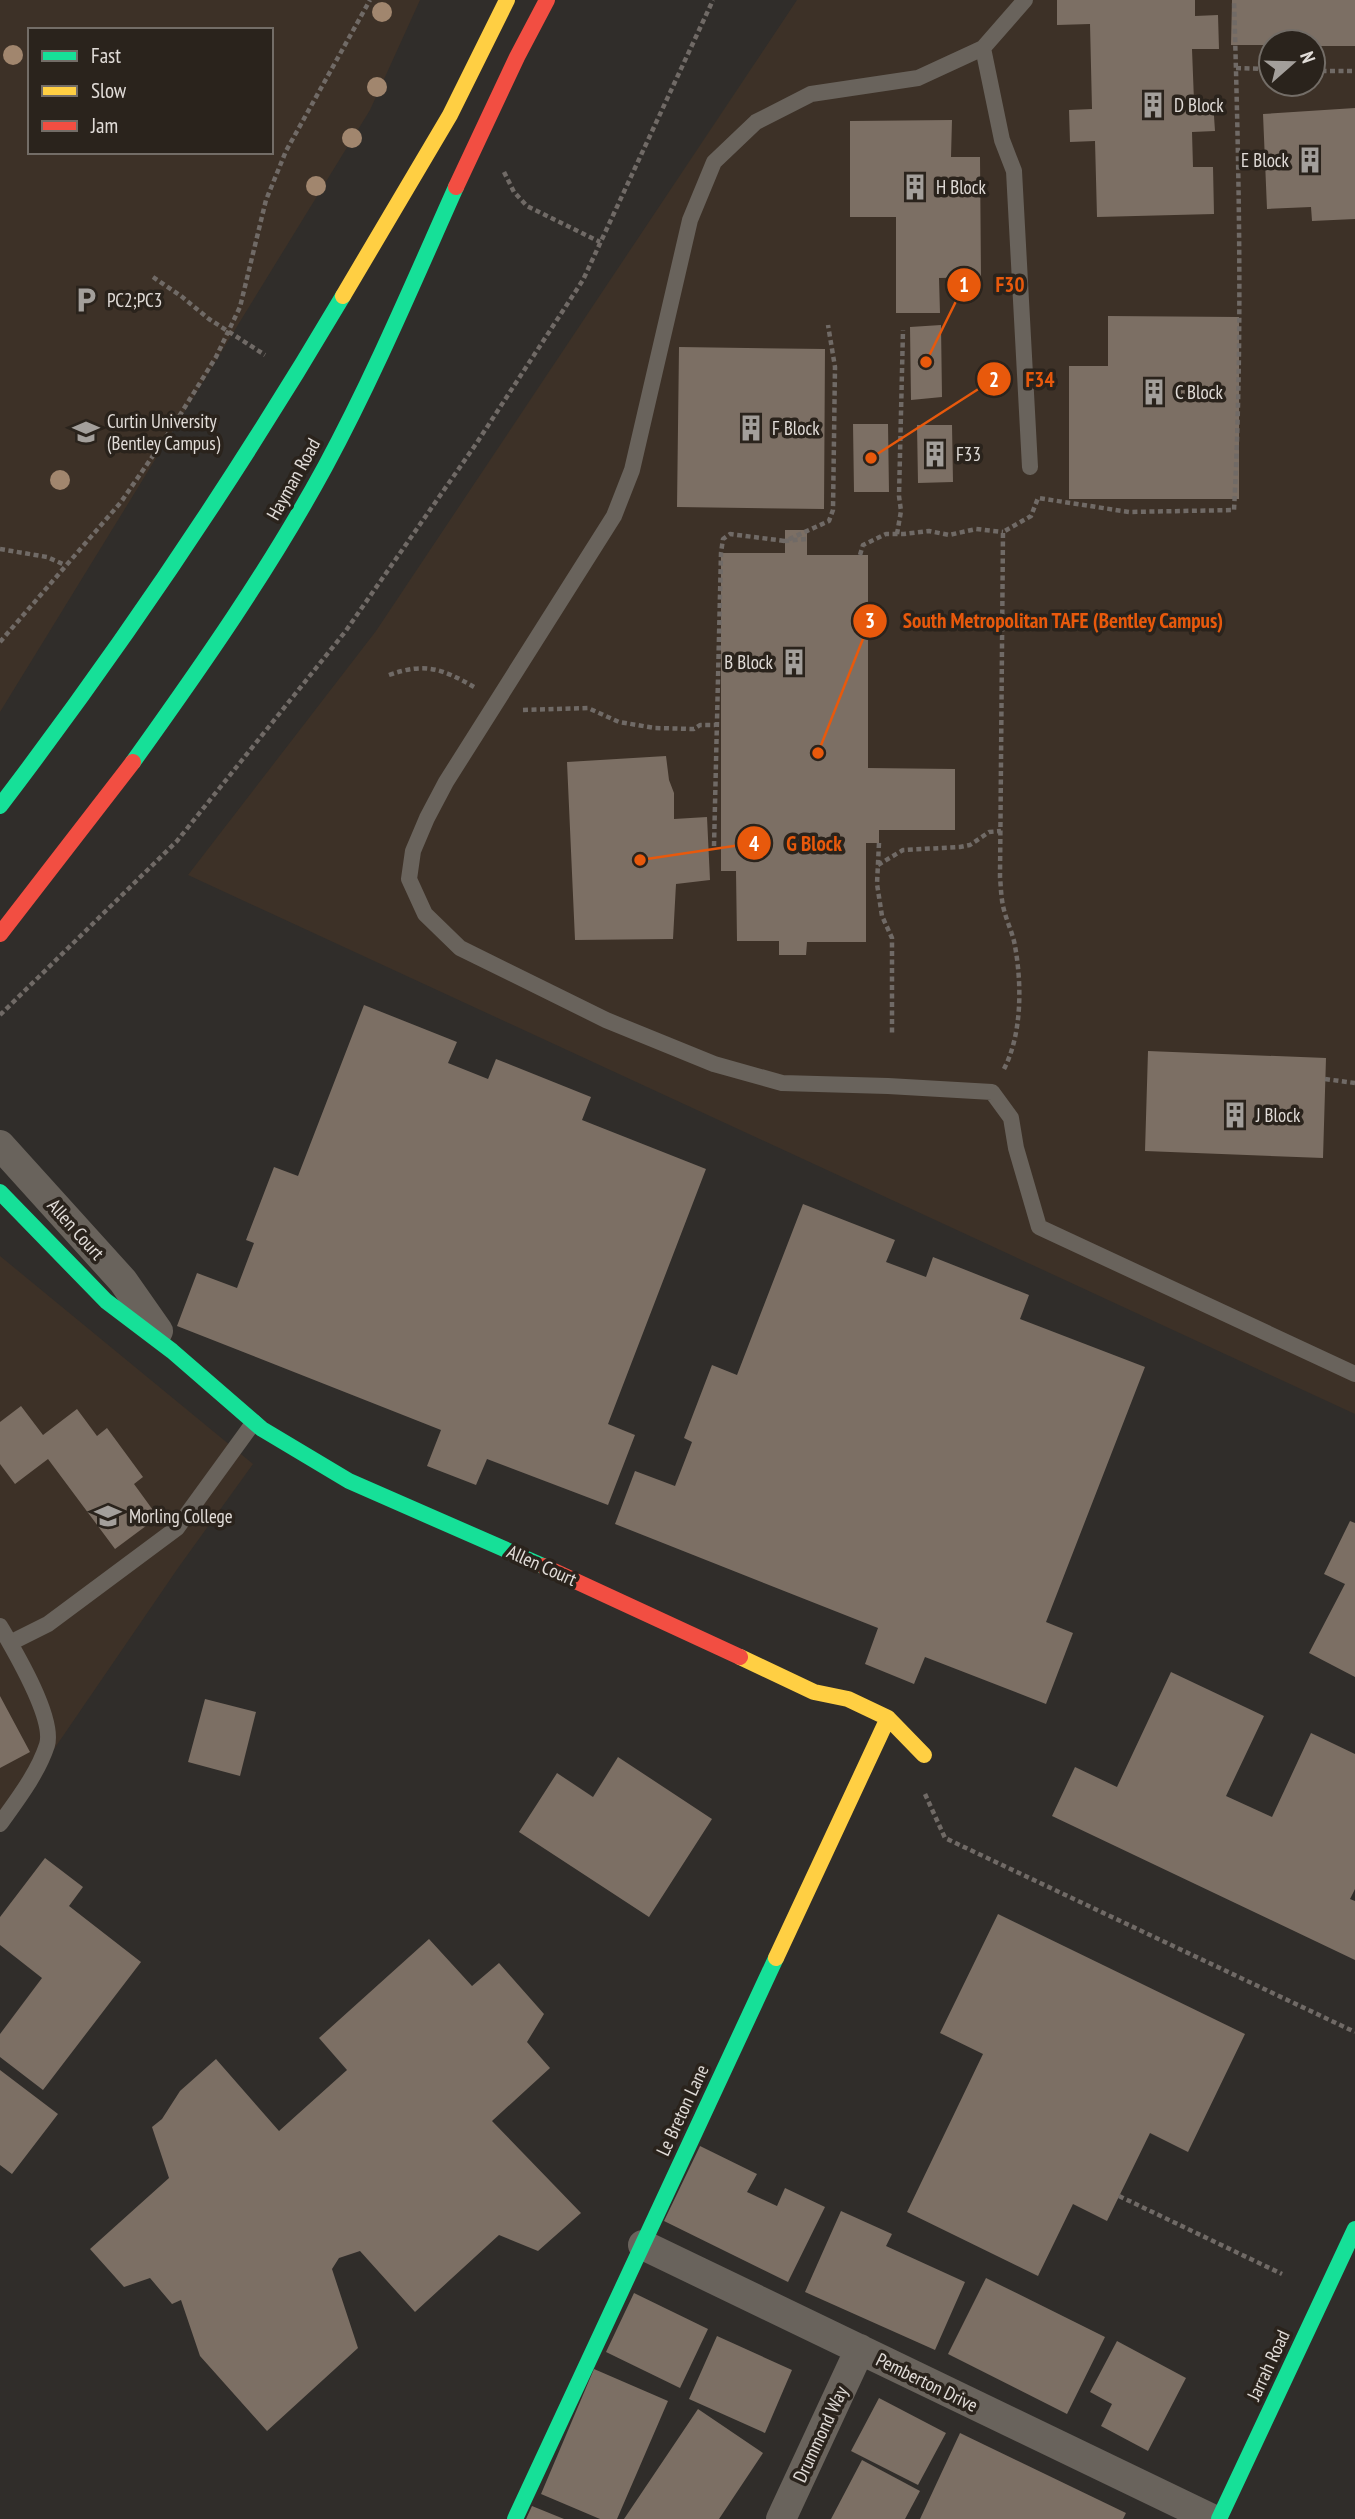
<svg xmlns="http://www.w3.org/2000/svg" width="1355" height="2519" viewBox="0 0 1355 2519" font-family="'PT Sans Narrow',sans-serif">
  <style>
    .built { fill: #3d3127; fill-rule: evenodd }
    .building { fill: #7c6f64 }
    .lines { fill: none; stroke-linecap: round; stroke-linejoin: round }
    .path { stroke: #706a66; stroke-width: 4.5; stroke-dasharray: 5 3.5; stroke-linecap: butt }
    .lane { stroke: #69635c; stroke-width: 16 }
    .street { stroke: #69635c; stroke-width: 30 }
    .fast { stroke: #16e098; stroke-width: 16 }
    .slow { stroke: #ffcf43; stroke-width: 16 }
    .jam { stroke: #f24e42; stroke-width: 16 }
    .tree { fill: #a1866e }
    .labels { text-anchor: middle; stroke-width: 7; stroke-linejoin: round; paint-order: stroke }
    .poi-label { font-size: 19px; fill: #e1dcd8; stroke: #2a231c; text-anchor: start }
    .street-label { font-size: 19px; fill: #e1dcd8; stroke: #2a231c }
    .leader { fill: none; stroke: #e8590c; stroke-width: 2.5 }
    .callout-dot { fill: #e8590c; stroke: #2a231c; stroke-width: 2.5 }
    .mark-label { font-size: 21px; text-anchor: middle; font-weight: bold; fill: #fff }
    .callout-label { font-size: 21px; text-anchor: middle; font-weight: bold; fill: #e8590c; stroke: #2a231c; stroke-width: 7; stroke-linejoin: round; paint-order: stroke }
  </style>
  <rect width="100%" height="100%" fill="#302d2a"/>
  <!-- built -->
  <path class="built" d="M0,0H420L370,110L0,712ZM30,30H271V152H30Z
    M797,0H1355V1414L188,875L376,631ZM1271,42H1313V84H1271Z
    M0,1256L253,1464L178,1568L0,1828Z"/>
  <!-- building -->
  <path class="building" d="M1057,0H1195V16L1218,15L1219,49H1192L1194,101H1213L1215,131L1192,132L1193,167H1213L1214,214L1097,217L1095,141L1070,142L1069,110L1092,109L1090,24L1057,25Z
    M1232,0H1355V46H1313V42H1271V45H1231Z
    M1355,108V219L1312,221L1311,207L1267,209L1263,114Z
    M952,120L951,157H980L981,277L939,278L940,313H896V217H850V121Z
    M1108,316L1239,317V499H1069V366H1108Z
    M941,325L942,397L911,400L910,327Z
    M679,347L825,349L824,509L677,507Z
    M853,424H888L889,492H854Z
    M917,425H952L953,482L918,483Z
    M785,530H807V555H868V768L955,769V830H879V843H866V942H807L806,955H779V941H737L736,871H721V553H785Z
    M666,756L669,780L674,793V819L707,817L710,880L676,884L673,939L575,940L567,762Z
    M364,1005L457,1042L448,1063L488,1079L496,1059L591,1097L582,1120L706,1169L608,1424L635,1435L608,1505L487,1459L476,1485L427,1466L441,1430L177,1326L197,1273L237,1288L254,1243L246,1240L274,1167L298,1176Z
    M1148,1051L1326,1058L1323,1158L1145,1151Z
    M803,1204L895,1240L886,1262L926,1277L933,1257L1029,1295L1020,1319L1145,1367L1046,1622L1073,1633L1046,1704L925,1657L914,1684L865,1664L878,1628L615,1524L635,1471L675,1486L692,1442L684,1438L712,1365L737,1375Z
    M21,1406L43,1435L77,1409L97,1436L107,1428L143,1477L134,1484L158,1517L115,1549L48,1459L15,1484L0,1464V1422Z
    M1350,1521L1355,1523V1677L1309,1653L1345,1584L1324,1574Z
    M1171,1672L1264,1716L1226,1796L1272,1817L1311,1733L1355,1754V1889L1350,1899L1355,1901V1960L1052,1816L1075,1767L1117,1787Z
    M0,1696L30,1752L0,1768Z
    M205,1699L256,1712L240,1776L188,1762Z
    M618,1757L712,1819L649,1917L519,1832L557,1773L593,1797Z
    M45,1858L83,1887L69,1906L141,1962L43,2090L0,2057V2034L42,1978L0,1945V1917Z
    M998,1914L1245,2034L1188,2152L1150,2133L1107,2221L1073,2204L1038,2276L907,2212L983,2054L940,2033Z
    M429,1939L472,1986L499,1963L544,2014L527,2042L550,2068L492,2121L581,2213L538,2251L499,2235L415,2312L360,2251L339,2258L332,2269L358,2348L267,2431L200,2356L181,2300L172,2304L150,2278L124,2287L90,2249L169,2178L152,2127L162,2119L180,2091L216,2059L279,2131L347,2070L319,2038Z
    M0,2070L58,2114L12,2174L0,2165Z
    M700,2146L757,2174L747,2192L777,2206L785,2188L825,2207L788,2282L664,2221Z
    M841,2211L892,2234L886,2246L965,2282L935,2350L805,2292Z
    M986,2278L1105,2337L1067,2414L948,2354Z
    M634,2293L708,2329L680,2388L606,2352Z
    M717,2336L792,2370L765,2433L689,2399Z
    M1117,2341L1186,2378L1148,2451L1101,2426L1112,2404L1090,2392Z
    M594,2369L668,2401L617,2519H600L541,2494Z
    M879,2398L946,2433L918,2485L851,2451Z
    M698,2409L763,2453L719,2519H624Z
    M960,2433L1126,2513L1123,2519H920Z
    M862,2460L920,2491L905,2519H831Z
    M532,2506L564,2519H526Z"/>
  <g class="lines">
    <!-- path -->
    <path class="path" d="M1236,68L1271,69
      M1313,71H1355
      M504,172L514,192L527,206L600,242
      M153,277L181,296L209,319L265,355
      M897,534L901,511L899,496L903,330
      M806,539L785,541L829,521L833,510L835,367L828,325
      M0,549L47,557L65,565
      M860,555L863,545L886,534H904L929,531L949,535L976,529L1003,532
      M0,642L121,502L170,431L216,357L240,307L266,200L286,151L370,0
      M389,675C425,662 443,669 474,687
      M523,710L588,708L619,722L655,728L694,729L700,725H715
      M879,843L877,884L882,916L892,938V1036
      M714,846L721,553L723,539L730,534L785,541
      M878,865L903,850L960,847L970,845L989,832L1001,831
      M0,1015L177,841L345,632L476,444L583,280L713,0
      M1004,1069C1022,1034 1022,985 1015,946C1013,934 1007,922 1004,910C1001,899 1001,888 1000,877L1003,532L1031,516L1038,498L1129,512L1234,510C1243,341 1239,170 1234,0
      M1325,1079L1355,1083
      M925,1794L945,1838L1355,2032
      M1119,2196L1282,2274"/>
    <!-- lane -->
    <path class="lane" d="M1025,0L983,48L918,78L811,94L756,122L714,162L690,220L632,470L614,516L446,782L427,818L413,851L409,879L425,914L460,948L606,1020L714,1064L782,1083L888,1086L992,1092L1011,1118L1016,1148L1039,1227L1355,1374
      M983,48L1002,140L1014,171L1030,467
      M0,1626C14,1650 55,1718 47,1745C38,1773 17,1800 0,1824
      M10,1643L48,1624L177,1528L254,1422"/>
    <!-- street -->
    <path class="street" d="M0,1145L123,1281L158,1331
      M643,2245L1212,2519
      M781,2519L860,2349"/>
    <!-- fast -->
    <path class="fast" d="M133,762C201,667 269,570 325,467C374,376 414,281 456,187
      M0,806C124,643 239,472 343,296
      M0,1192L106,1301L172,1351L262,1429L349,1481L543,1566
      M515,2519L776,1958
      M1219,2519L1355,2229"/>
    <!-- slow -->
    <path class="slow" d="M343,296L450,115L507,0
      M740,1657L814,1692L848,1699L888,1718L924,1755
      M776,1958L888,1718"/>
    <!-- jam -->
    <path class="jam" d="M456,187L517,57L547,0
      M0,934L133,762
      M543,1566L740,1657"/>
  </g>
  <!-- trees -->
  <g class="tree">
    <circle cx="382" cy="12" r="10"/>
    <circle cx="13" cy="55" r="10"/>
    <circle cx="377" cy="87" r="10"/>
    <circle cx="352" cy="138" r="10"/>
    <circle cx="316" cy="186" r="10"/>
    <circle cx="60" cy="480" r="10"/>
  </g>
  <!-- icons -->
  <defs>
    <g id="building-bare" transform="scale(2.1)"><path d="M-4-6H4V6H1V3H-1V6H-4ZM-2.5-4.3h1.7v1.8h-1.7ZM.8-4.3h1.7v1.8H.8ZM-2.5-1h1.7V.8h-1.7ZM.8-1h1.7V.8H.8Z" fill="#a39f9b" stroke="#2a231c" stroke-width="2.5" paint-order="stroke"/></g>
    <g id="parking-bare" transform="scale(2.1)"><path d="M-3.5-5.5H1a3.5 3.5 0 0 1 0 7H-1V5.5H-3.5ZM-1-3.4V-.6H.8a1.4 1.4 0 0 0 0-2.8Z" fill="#a39f9b" stroke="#2a231c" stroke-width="2.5" paint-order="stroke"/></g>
    <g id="university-bare" transform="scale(2.1)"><path d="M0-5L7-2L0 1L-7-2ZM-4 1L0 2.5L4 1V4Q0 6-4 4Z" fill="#a39f9b" stroke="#2a231c" stroke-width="2.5" paint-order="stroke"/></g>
  </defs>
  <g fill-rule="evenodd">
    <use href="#building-bare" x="1153" y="105"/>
    <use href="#building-bare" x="1310" y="160"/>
    <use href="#building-bare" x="915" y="187"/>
    <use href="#parking-bare" x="86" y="300"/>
    <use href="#building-bare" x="1154" y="392"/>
    <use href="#building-bare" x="751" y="428"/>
    <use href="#university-bare" x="86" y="432"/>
    <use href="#building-bare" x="935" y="454"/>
    <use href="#building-bare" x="794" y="662"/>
    <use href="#building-bare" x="1235" y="1115"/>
    <use href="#university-bare" x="108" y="1516"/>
  </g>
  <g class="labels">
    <!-- poi labels -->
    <g class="poi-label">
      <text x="1174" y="112">D Block</text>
      <text x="1289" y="167" text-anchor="end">E Block</text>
      <text x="936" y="194">H Block</text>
      <text x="107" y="307">PC2;PC3</text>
      <text x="1175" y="399">C Block</text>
      <text x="107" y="428">Curtin University<tspan x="107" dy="22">(Bentley Campus)</tspan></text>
      <text x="772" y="435">F Block</text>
      <text x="956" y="461">F33</text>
      <text x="773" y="669" text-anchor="end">B Block</text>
      <text x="1256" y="1122">J Block</text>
      <text x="129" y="1523">Morling College</text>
    </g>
    <!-- street labels -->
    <g class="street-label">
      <text transform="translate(293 479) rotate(-61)" y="7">Hayman Road</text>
      <text transform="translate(76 1229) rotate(48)" y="7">Allen Court</text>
      <text transform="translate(542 1565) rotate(24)" y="7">Allen Court</text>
      <text transform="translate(682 2110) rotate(-65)" y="7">Le Breton Lane</text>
      <text transform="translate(1268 2365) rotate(-65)" y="7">Jarrah Road</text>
      <text transform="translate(927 2382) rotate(26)" y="7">Pemberton Drive</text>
      <text transform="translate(820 2434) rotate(-65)" y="7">Drummond Way</text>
    </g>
  </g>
  <!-- callouts -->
  <path class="leader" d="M926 362L964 285M871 458L994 379M818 753L870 621M640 860L754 843"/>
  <g class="callout-dot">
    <circle cx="926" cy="362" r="7"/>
    <circle cx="871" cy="458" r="7"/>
    <circle cx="818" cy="753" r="7"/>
    <circle cx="640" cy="860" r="7"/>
    <circle cx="964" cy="285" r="18"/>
    <circle cx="994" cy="379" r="18"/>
    <circle cx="870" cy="621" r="18"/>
    <circle cx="754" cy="843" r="18"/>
  </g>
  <g class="mark-label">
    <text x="964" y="292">1</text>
    <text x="994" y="387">2</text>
    <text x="870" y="628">3</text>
    <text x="754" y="851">4</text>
  </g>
  <g class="callout-label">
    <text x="1010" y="292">F30</text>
    <text x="1040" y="387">F34</text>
    <text x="1063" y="628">South Metropolitan TAFE (Bentley Campus)</text>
    <text x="814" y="851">G Block</text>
  </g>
  <!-- legend -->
  <rect x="28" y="28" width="245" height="126" fill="#2a231c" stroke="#736d67" stroke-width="2"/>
  <rect x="42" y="51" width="35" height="10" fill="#16e098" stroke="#736d67" stroke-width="2"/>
  <text x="91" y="63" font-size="21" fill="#e1dcd8">Fast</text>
  <rect x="42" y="86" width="35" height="10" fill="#ffcf43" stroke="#736d67" stroke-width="2"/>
  <text x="91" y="98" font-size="21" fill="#e1dcd8">Slow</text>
  <rect x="42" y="121" width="35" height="10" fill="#f24e42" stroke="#736d67" stroke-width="2"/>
  <text x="91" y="133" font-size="21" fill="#e1dcd8">Jam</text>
  <!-- north arrow -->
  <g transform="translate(1292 63) rotate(70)"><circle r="33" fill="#2a231c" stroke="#736d67" stroke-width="2"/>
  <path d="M0-5L12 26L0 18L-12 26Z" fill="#a39f9b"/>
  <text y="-10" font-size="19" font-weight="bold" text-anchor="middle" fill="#e1dcd8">N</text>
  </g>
</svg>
